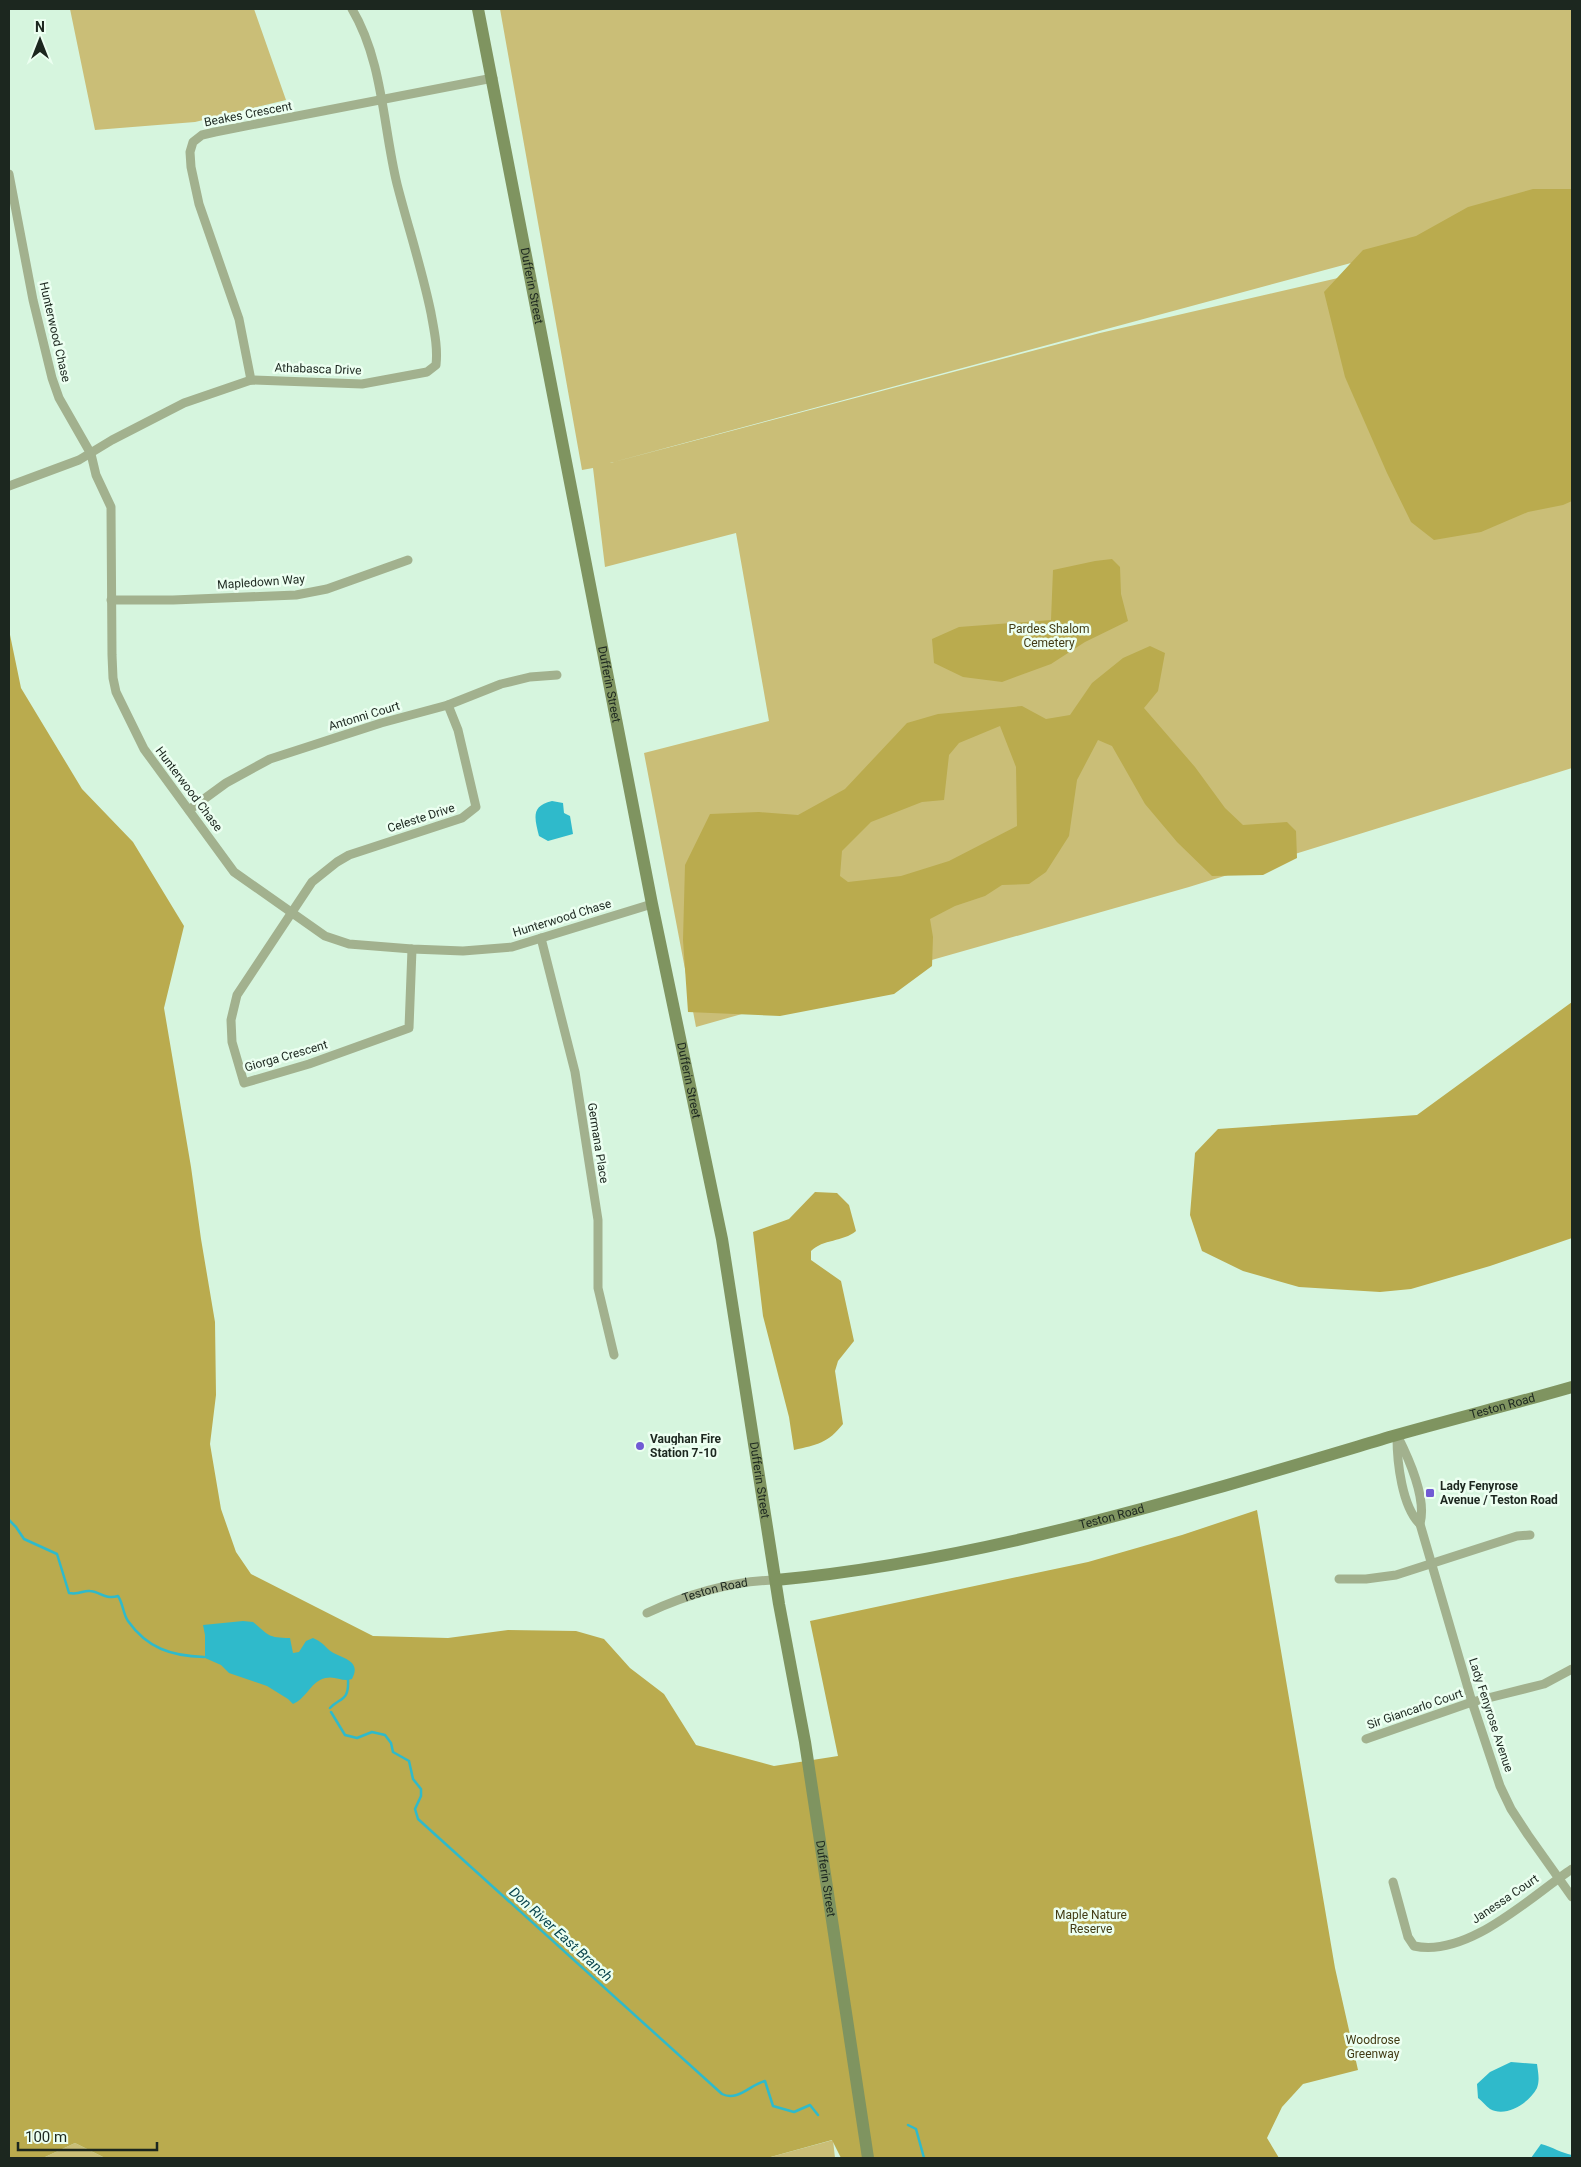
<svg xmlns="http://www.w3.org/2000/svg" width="1581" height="2167" viewBox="0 0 1581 2167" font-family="Roboto,sans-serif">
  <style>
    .green { fill: #cabe77; fill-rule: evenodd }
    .forest { fill: #baab4e; fill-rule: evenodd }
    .water { fill: #2fbacb }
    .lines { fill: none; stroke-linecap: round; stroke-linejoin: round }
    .stream { stroke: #2fbacb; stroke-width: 2.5 }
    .minor { stroke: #a2b18e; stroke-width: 9 }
    .secondary { stroke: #7f9460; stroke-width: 12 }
    .poi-dot { fill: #715ad4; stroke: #ecfff1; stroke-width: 2 }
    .labels { text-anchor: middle; stroke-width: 5; stroke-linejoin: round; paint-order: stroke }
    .street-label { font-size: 12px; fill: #1c271f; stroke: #ecfff1 }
    .park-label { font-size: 12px; fill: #423b14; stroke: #ecfff1 }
    .poi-label { font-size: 12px; font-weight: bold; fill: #1c271f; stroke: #ecfff1; text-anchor: start }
    .water-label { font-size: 14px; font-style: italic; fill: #0b464e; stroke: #ecfff1 }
  </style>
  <rect width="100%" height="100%" fill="#d6f5de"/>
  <!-- green -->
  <path class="green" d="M70,9H254L286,100L195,122L95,130Z
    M500,9H1572V768L1189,887L696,1027L644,753L769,721L736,533L605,567L593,468L582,470ZM1351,263L1338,278L1100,333L610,463Z
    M833,2140L835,2158H767Z
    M75,2143L105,2158H43Z"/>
  <!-- forest -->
  <path class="forest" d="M1533,189H1572V501L1563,505L1528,512L1481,532L1434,540L1411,522L1387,473L1345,377L1324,292L1363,250L1416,236L1468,207Z
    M1112,559L1120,567L1121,594L1128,621L1085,642L1051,664L1002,682L963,677L934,663L932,639L959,627L1051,620L1053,570L1095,561Z
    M9,630L21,688L82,789L133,842L184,926L164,1008L191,1167L201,1239L215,1322L216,1395L210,1444L221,1509L236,1552L251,1574L373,1636L448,1638L508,1630L576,1631L604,1639L630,1668L664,1694L696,1745L774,1766L838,1756L810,1621L1088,1562L1182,1535L1257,1510L1335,1968L1358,2070L1303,2084L1282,2107L1267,2138L1279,2158H841L832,2140L767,2158H105L75,2143L43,2158H9Z
    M1150,646L1165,653L1158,691L1144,708L1195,767L1225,808L1243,825L1287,822L1296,831L1297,858L1263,875L1212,876L1177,842L1145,804L1112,746L1098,740L1077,780L1069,836L1046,872L1029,884L1002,885L985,896L955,906L930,919L933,937L932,966L894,994L780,1016L688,1012L683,940L685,865L710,814L759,812L798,815L845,789L907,723L938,714L1022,706L1046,719L1070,715L1092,683L1123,658ZM1000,726L1016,767L1017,826L949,861L901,876L848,882L840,876L842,851L871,822L922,802L944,800L949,755L959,743Z
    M1572,1002V1238L1490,1266L1411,1289L1380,1292L1299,1287L1243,1271L1202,1251L1190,1215L1195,1153L1218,1129L1417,1115Z
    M815,1192L837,1193L849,1205L856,1231C843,1242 823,1239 811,1251V1260L841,1281L854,1341L838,1361L835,1371L843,1424C828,1443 817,1445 794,1450L789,1417L763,1316L753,1232L789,1219Z"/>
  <!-- water -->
  <path class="water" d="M552,801L563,803L564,813L570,816L573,834L548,841L539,836C535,819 530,806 552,801Z
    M243,1621L253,1622C269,1635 267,1638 290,1638L293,1653L299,1652L306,1641L313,1638C320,1641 323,1644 328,1649C338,1659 363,1658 352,1679C341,1683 334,1673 320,1680C309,1686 305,1699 293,1704L288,1699L267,1686L229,1673L221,1665L205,1658V1635L203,1625Z
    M1511,2062L1537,2064C1538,2072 1540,2080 1537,2088C1529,2103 1506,2118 1490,2109C1486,2106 1482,2101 1478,2098L1477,2084L1490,2072Z
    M1541,2144C1553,2147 1561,2153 1572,2155V2158H1531Z"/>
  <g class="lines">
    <!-- stream -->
    <path class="stream" d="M9,1520L16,1527L24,1539L57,1554L69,1593C80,1595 83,1590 90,1591C99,1591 105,1600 118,1596C123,1603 123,1614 128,1621C147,1648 171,1656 204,1657
      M330,1708C340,1697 349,1702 348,1680
      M331,1712L345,1735L357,1738L372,1732L385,1735L391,1743L393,1752L409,1761L413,1779L421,1789V1796L415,1809L418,1819L722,2094C738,2102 751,2084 765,2081L773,2106L794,2112L810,2105L818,2115
      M908,2125L916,2129L924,2158"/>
    <!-- minor -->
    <g class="minor">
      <path d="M9,174L33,300L52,378L59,398L91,454L96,475L111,507L112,655L113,678L116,692L144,749L234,872L325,936L349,944L412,949L463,951L512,947L652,904"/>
      <path d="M251,380L239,319L199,204L191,167L190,152L193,142L202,135L215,132L493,78"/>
      <path d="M9,486L79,460L112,440L184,403L251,380L362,384L427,372L436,365C438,347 434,330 431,313C422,269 408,227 397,184C383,127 383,61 352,9"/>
      <path d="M111,600H173L296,595L327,589L408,560"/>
      <path d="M189,810L226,783L270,759L381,723L448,705L501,684L530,677L557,675"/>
      <path d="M541,938L575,1072L598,1220V1288L614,1355"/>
      <path d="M412,949L409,1028L309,1064L244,1083L232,1042L231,1020L237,995L312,882L337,862L349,855L462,818L476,807L458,730L448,705"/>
      <path d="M1397,1435C1409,1459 1427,1498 1420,1524L1472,1702L1500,1786L1511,1809L1528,1835L1572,1897"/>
      <path d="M1397,1437C1397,1462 1402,1507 1420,1524"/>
      <path d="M1339,1579H1366L1396,1575L1517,1536L1530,1535"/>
      <path id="s1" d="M647,1613C686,1595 732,1581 776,1580"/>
      <path d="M1366,1739L1472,1702L1544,1684L1572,1669"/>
      <path d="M1393,1882L1408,1937L1414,1946C1468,1958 1530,1897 1572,1869"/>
    </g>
    <!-- secondary -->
    <g class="secondary">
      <path id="s2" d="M478,9L652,904L722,1239L779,1604L805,1742L868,2158"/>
      <path id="s3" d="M776,1580C987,1560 1191,1496 1393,1436C1453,1419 1513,1404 1572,1387"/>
    </g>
  </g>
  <!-- markers -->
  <g class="poi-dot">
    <circle cx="640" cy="1446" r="5"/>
    <rect x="1425" y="1488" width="10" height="10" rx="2.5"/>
  </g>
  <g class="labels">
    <!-- street labels -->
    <g class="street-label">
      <text transform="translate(248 114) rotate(-11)" y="4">Beakes Crescent</text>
      <text dy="4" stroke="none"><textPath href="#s2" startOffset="282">Dufferin Street</textPath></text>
      <text transform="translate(55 332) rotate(77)" y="4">Hunterwood Chase</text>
      <text transform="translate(318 369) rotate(2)" y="4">Athabasca Drive</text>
      <text transform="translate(261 582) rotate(-4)" y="4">Mapledown Way</text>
      <text dy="4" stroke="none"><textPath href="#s2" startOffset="688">Dufferin Street</textPath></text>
      <text transform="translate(364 716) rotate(-17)" y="4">Antonni Court</text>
      <text transform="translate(189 789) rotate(53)" y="4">Hunterwood Chase</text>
      <text transform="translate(421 818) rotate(-18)" y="4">Celeste Drive</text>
      <text transform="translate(562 918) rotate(-17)" y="4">Hunterwood Chase</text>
      <text transform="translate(286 1056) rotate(-16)" y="4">Giorga Crescent</text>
      <text dy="4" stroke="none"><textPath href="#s2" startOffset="1092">Dufferin Street</textPath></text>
      <text transform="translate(598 1143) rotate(81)" y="4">Germana Place</text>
      <text dy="4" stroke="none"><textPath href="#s3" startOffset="748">Teston Road</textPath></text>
      <text dy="4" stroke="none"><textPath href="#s2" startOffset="1498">Dufferin Street</textPath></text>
      <text dy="4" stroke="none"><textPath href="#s3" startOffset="342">Teston Road</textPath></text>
      <text dy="4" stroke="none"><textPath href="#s1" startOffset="72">Teston Road</textPath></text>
      <text transform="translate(1415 1709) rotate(-19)" y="4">Sir Giancarlo Court</text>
      <text transform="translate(1491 1715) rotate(72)" y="4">Lady Fenyrose Avenue</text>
      <text dy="4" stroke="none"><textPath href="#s2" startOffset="1902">Dufferin Street</textPath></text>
      <text transform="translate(1505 1899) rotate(-34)" y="4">Janessa Court</text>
    </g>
    <!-- park labels -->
    <g class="park-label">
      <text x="1049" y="633">Pardes Shalom<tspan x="1049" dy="14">Cemetery</tspan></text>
      <text x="1091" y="1919">Maple Nature<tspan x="1091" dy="14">Reserve</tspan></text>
      <text x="1373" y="2044">Woodrose<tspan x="1373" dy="14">Greenway</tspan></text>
    </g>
    <!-- poi labels -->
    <g class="poi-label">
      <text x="650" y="1443">Vaughan Fire<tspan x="650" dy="14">Station 7-10</tspan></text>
      <text x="1440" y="1490">Lady Fenyrose<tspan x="1440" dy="14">Avenue / Teston Road</tspan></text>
    </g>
    <!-- water labels -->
    <g class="water-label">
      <text transform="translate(561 1934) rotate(42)" y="5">Don River East Branch</text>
    </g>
  </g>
  <!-- border -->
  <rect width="1581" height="2167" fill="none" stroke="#1c271f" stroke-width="20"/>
  <!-- north arrow -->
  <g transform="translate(40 40)" stroke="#ecfff1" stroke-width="4" paint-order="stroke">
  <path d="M0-4L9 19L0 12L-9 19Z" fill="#1c271f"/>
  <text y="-8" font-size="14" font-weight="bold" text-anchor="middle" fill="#1c271f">N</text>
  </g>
  <!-- scale -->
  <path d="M18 2142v8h139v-8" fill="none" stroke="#1c271f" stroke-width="2.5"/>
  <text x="25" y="2142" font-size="15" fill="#1c271f" stroke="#ecfff1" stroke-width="4" paint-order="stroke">100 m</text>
</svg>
